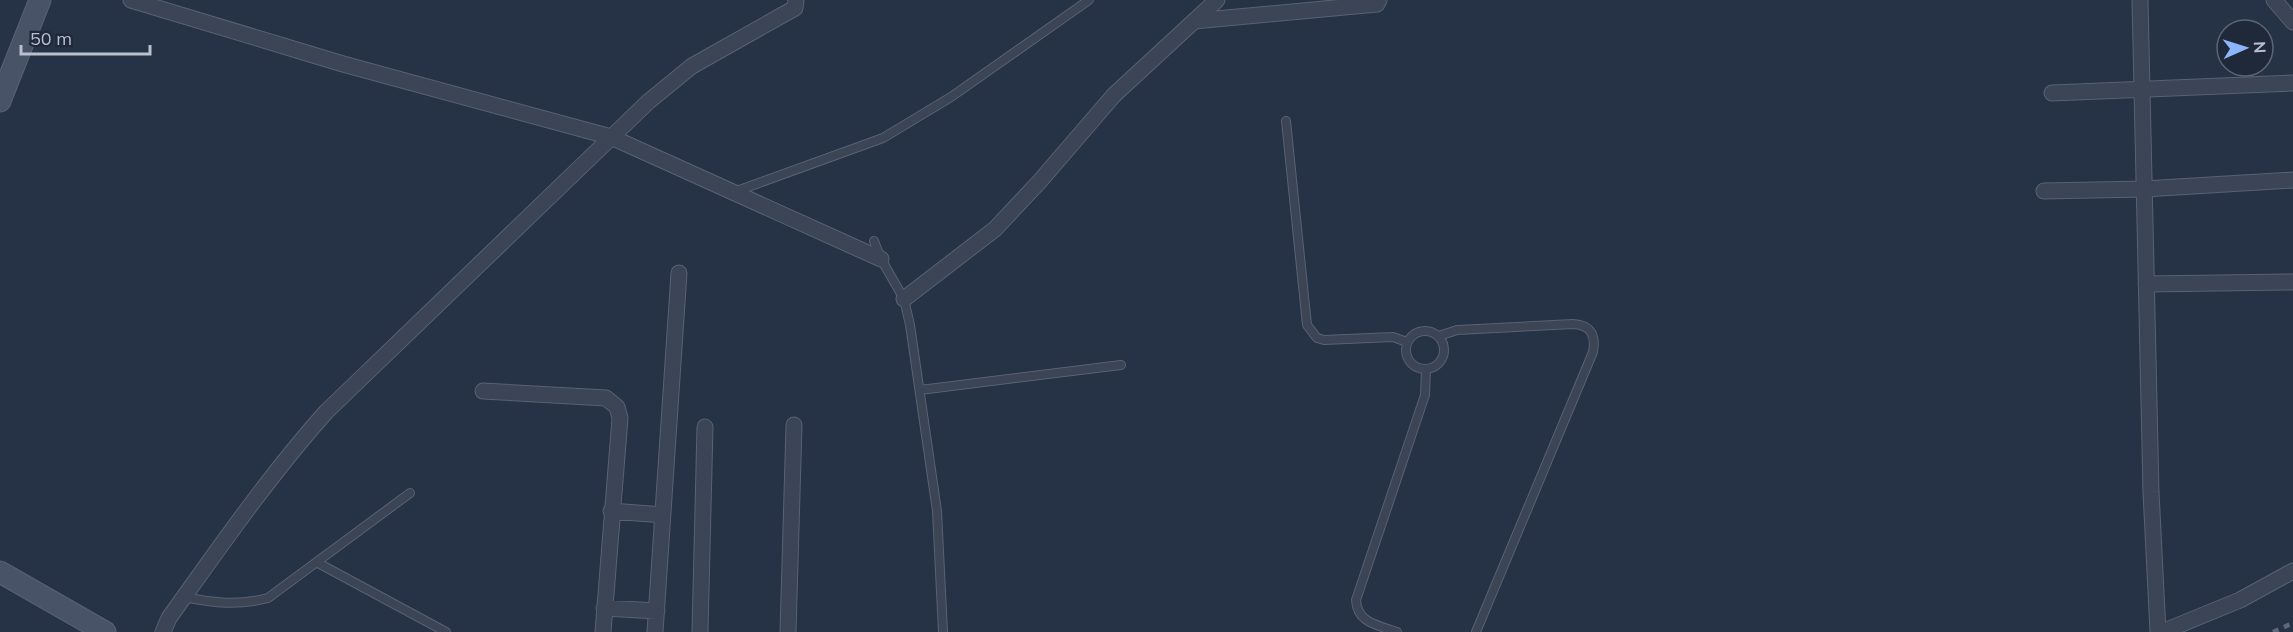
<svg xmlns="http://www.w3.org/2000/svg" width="2293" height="632" viewBox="0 0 2293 632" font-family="Mulish,sans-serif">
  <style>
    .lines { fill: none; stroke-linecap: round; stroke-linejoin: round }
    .lane-casing { stroke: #596272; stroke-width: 10 }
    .street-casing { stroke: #596272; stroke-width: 17 }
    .secondary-casing { stroke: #596272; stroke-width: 23 }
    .lane { stroke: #3b4555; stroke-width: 8 }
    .street { stroke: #3b4555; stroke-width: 15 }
    .secondary { stroke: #485368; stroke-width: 21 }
    .rail { stroke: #5d687c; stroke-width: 4.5; stroke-dasharray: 6 6; stroke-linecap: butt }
  </style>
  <rect width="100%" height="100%" fill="#263246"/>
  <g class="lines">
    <!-- lane casing -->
    <g class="lane-casing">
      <path id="lane" d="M1286,121L1307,325L1317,338L1324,340L1393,337L1407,342
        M734,192L883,138L951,97L1089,0
        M874,241L881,259L904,299L910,325L937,511L943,632
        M1406 350a19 19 0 1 1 38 0a19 19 0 1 1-38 0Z
        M1439,336L1457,330L1573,324C1591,325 1596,335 1593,352L1476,632
        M920,390L1121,365
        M318,563L446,632
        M184,597C214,603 238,606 268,598L410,493
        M1397,632C1378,625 1357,623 1356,600L1425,395L1426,369"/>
    </g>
    <!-- street casing -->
    <g class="street-casing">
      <path id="street" d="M131,0L343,64L611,137L881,259
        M2140,0L2151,492L2158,632
        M2274,0L2293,22
        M1194,21L1377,4L1379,0
        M2052,93L2293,83
        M2044,191L2144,189L2293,180
        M2146,284L2293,282
        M904,299L995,229L1040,181L1114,95L1217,0
        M483,391L606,398L617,407L620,418L603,632
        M611,511L663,515
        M604,608L657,611
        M163,632L169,618C219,548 269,476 326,412L648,102L692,66L795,8L796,0
        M655,632L679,273
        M700,632L705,427
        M788,632L794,425
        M2162,632L2240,600L2293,571"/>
    </g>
    <!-- secondary casing -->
    <g class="secondary-casing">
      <path id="secondary" d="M0,101L40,0
        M0,572L105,632"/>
    </g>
    <!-- lane -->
    <use href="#lane" class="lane"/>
    <!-- street -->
    <use href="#street" class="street"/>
    <!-- secondary -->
    <use href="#secondary" class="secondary"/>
    <!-- rail -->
    <path class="rail" d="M2273,632L2293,623"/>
  </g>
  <!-- north arrow -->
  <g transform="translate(2245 48) rotate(87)"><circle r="28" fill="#1f293a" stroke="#5c6575" stroke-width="1.5"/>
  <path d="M0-4.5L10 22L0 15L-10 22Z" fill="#8db5fe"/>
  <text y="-9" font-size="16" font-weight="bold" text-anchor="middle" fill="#b8c0ce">N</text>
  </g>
  <!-- scale -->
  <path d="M21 45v9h129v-9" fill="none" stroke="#b8c0ce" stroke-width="3"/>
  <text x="30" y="45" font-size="18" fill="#b8c0ce" stroke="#1f293a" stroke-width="4.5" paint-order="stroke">50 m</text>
</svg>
